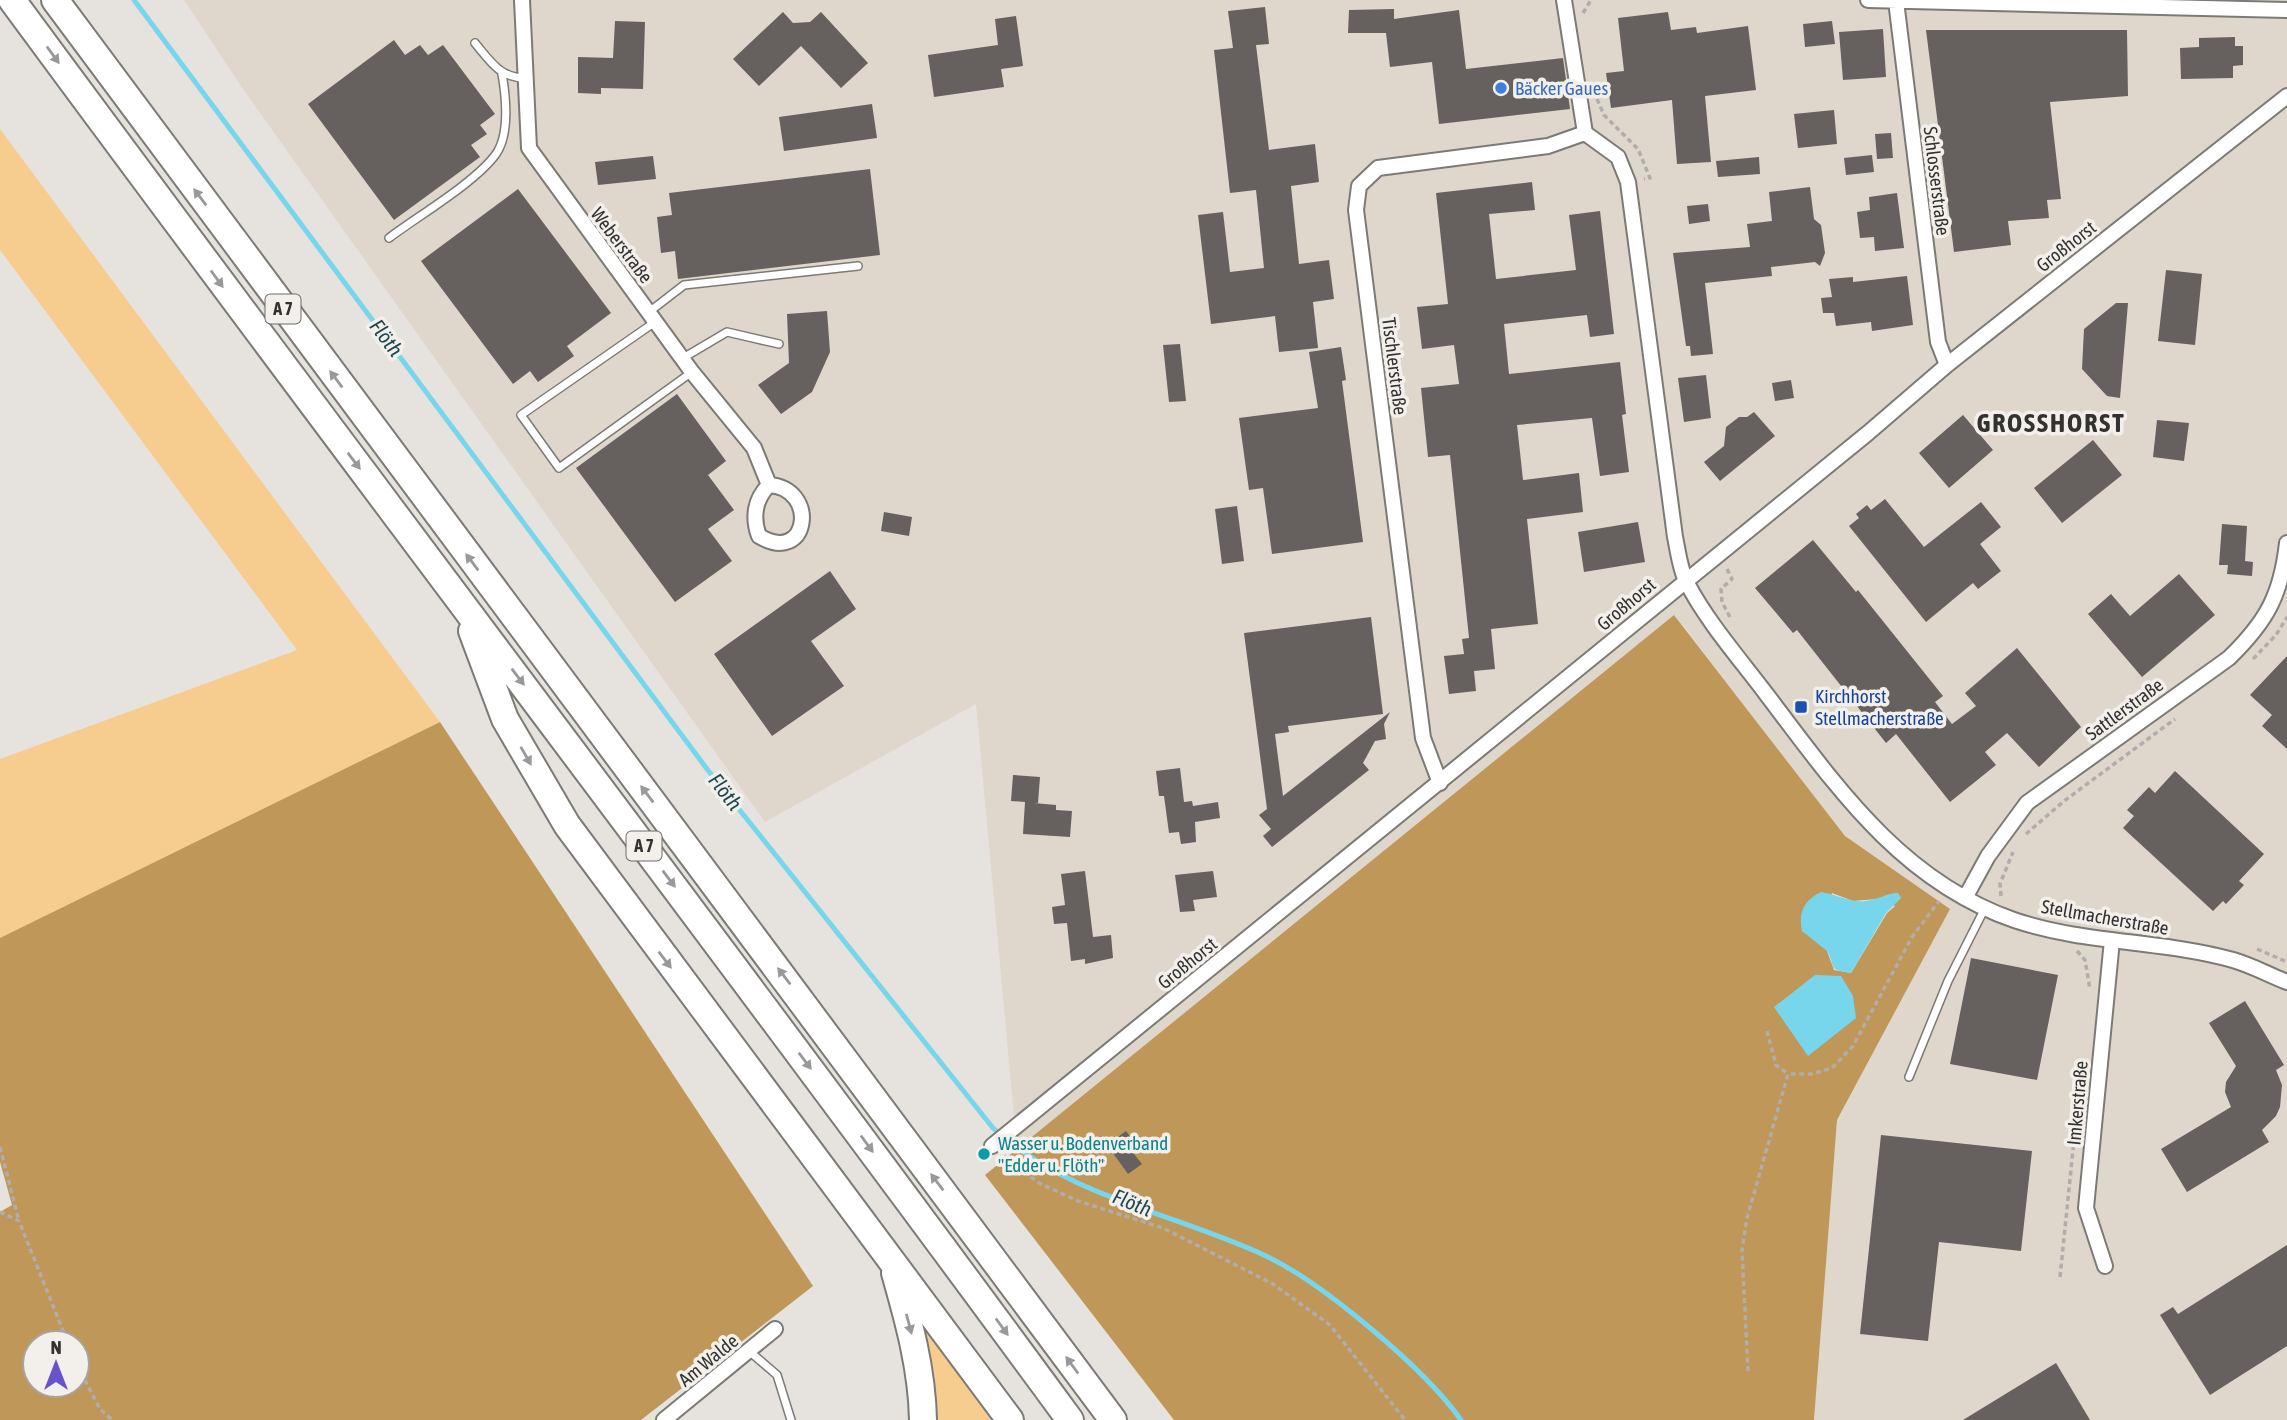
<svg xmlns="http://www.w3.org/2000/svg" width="2287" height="1420" viewBox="0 0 2287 1420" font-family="'Asap Condensed',sans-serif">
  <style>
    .built { fill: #dfd7cc }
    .green { fill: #f6cd8f }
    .forest { fill: #bf9758; fill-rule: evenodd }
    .water { fill: #78d6ec }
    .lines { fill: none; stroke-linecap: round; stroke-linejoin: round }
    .stream { stroke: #78d6ec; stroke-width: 5 }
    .building { fill: #66605f }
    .service-casing { stroke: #7c7a75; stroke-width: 10 }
    .minor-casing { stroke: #7c7a75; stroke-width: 18 }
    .motorway-casing { stroke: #7c7a75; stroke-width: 30 }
    .path { stroke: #b1adaa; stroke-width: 3.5; stroke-dasharray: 5 3.5; stroke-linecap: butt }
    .service { stroke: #fff; stroke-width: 7 }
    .minor { stroke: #fff; stroke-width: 14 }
    .motorway { stroke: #fff; stroke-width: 26 }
    .oneway { fill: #9a9898 }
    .shop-dot { fill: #3f7fe0; stroke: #f3f0eb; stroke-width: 2.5 }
    .transit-dot { fill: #1a4fb4; stroke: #f3f0eb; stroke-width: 2.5 }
    .culture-dot { fill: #0f9aa8; stroke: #f3f0eb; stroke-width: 2.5 }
    .labels { text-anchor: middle; stroke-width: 7; stroke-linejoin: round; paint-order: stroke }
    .shield { fill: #f3f0eb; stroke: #6d6b69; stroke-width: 2 }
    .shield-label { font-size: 18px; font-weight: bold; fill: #343231 }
    .shop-label { font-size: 19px; fill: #366cbe; stroke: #f3f0eb; text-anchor: start }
    .street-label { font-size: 19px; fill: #343231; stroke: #f3f0eb }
    .transit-label { font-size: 19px; fill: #164399; stroke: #f3f0eb; text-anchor: start }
    .culture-label { font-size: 19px; fill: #0d838f; stroke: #f3f0eb; text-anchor: start }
    .water-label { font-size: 21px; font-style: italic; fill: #1e4852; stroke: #f3f0eb }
    .district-label { font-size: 26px; font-weight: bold; letter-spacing: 2px; fill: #343231; stroke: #f3f0eb }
  </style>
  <rect width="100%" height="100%" fill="#e6e2de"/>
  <!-- built -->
  <path class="built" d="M184,0H2287V1420H1814L1837,1120L1950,909L1845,836L1675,615L1017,1149L976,704L765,822L243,89Z"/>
  <!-- green -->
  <path class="green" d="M0,129L440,722L0,938V759L297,650L0,250Z
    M919,1318L994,1420H935Z"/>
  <!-- forest -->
  <path class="forest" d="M1674,615L1845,836L1950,909L1837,1120L1814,1420H1174L985,1175ZM1832,893L1853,901L1877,899L1895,906L1887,913L1851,973L1834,970L1827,951Z
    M440,722L813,1286L641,1420H0V1212L12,1205L0,1162V938ZM77,1343V1385H35V1343Z"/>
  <!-- water -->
  <path class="water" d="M1821,892C1836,894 1850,903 1865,901C1877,900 1887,893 1898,893L1901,898L1886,913L1851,973C1825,969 1837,967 1827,951L1802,931C1798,913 1804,900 1821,892Z
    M1815,975L1841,976L1853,996L1856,1018L1808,1056L1774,1007Z"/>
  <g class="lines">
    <!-- stream -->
    <path class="stream" d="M134,0L707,769L993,1128C1069,1198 1175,1213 1266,1256C1323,1283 1425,1369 1461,1420"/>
  </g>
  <!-- building -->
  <path class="building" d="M1265,7L1269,44L1256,45L1269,150L1315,144L1319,182L1291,186L1299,264L1329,260L1334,299L1313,302L1318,348L1279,352L1275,316L1211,324L1198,215L1223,212L1230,272L1264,268L1256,190L1230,193L1214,50L1233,48L1228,11Z
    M1394,9V19L1459,10L1466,69L1563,58L1570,109L1439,124L1432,62L1390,67L1386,33H1348L1349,10Z
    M783,12L793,23L810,22L821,12L868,63L841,88L801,46L759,86L733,59Z
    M1668,12L1671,30L1696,27L1697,33L1748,26L1756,90L1705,96L1711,162L1677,164L1672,100L1611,108L1606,73L1624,71L1618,18Z
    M1016,16L1023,66L1001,69L1004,87L934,97L928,55L998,45L995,19Z
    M615,21L645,22L643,89L601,88V94L578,93V57L613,58Z
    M1832,21L1835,44L1805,47L1803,24Z
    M1883,29L1886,77L1843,80L1839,32Z
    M1926,30H2127L2128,96L2050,102L2061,199L2047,200L2049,218L2008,221L2011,245L1954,252Z
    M2235,37V46H2243V65L2233,66V78L2181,79L2180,48L2199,47V38Z
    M394,40L405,55L420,45L428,55L443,45L495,114L480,125L487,134L471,145L480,157L394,220L308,104Z
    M872,104L877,138L784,151L779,117Z
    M1834,110L1837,144L1798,148L1794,114Z
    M1891,133L1893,158L1877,159L1875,134Z
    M1872,155L1874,172L1846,175L1844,158Z
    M653,156L656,179L598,185L595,162Z
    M1759,157L1760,174L1718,177L1716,161Z
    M870,169L880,255L678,279L675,251L661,253L657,217L672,215L669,193Z
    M1532,182L1535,210L1489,214L1496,279L1576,270L1569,215L1600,211L1614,334L1590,337L1587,315L1504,324L1509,374L1620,362L1626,414L1622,415L1629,472L1600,476L1592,418L1517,425L1523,480L1579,473L1583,512L1527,519L1538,624L1491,629L1495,669L1474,671L1476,691L1449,694L1444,656L1464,654L1462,639L1469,638L1450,455L1428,457L1421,388L1459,384L1454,345L1422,349L1417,307L1448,304L1436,193Z
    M1810,187L1814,219L1821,225L1825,253L1820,266L1815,262L1771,267L1772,276L1705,283L1713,354L1691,356L1690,346H1686L1673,253L1750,247L1747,224L1772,221L1769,192Z
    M518,189L611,313L567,346L574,356L538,382L530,371L513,384L421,261Z
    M1897,193L1904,248L1875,251L1874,237L1860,238L1857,212L1870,210L1869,197Z
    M1708,204L1710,221L1689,224L1687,206Z
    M2166,270L2202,274L2195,345L2158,341Z
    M1907,276L1913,325L1872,331L1871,322L1836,326L1834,313H1823L1821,298L1832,297L1829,279L1853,277V282Z
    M2116,303H2128L2120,398L2107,396L2082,369L2084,329Z
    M827,311L830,352L812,392L781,414L758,385L789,363L787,314Z
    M1180,344L1186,401L1169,402L1163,345Z
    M1341,347L1346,380L1342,381L1363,542L1272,554L1263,488L1249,490L1239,418L1318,408L1309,352Z
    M1706,375L1711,418L1684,422L1678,378Z
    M1791,380L1794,398L1775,401L1772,383Z
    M677,394L726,461L708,475L734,510L708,529L732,561L675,602L576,468Z
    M1754,412L1775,436L1720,481L1704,462L1724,446L1726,427L1739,417H1747Z
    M1963,415L1993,450L1949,488L1919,453Z
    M2157,420L2189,423L2184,461L2153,457Z
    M2093,440L2122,475L2062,523L2034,488Z
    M1885,499L1924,547L1981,502L2001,527L1980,544L2001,571L1978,589L1973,583L1926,622L1849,526L1859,518L1856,514L1867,505L1871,510Z
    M1237,506L1244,561L1222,564L1215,509Z
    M884,512L912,517L909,536L881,531Z
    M1638,522L1645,562L1584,572L1578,532Z
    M2222,524L2247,526L2245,561L2253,562L2252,576L2227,574L2228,565H2219Z
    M1813,540L1856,592L1858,590L1943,696L1935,702L1952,724L1976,706L1965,693L2017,648L2081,727L2039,767L2007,733L1985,752L1996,765L1950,802L1896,734L1886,743L1797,630L1793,633L1755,588Z
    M830,571L856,609L811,641L844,686L772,736L714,654Z
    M2179,574L2215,615L2142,677L2088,614L2111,594L2130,616Z
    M1371,617L1383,714L1288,726L1289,732L1275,734L1283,796L1390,712L1384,724L1386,739L1375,741L1363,763L1369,770L1272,847L1263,836L1271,829L1259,815L1267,809L1244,633Z
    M2287,656V749L2262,726L2272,715L2250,695Z
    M1180,768L1184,802L1192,801L1193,806L1218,802L1220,818L1195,822L1196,842L1181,844L1179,832L1169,833L1164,796H1159L1156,771Z
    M2175,771L2264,854L2239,881L2244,885L2226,904L2223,901L2213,911L2123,828L2134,816L2127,810L2149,787L2155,793Z
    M1013,775L1040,777L1038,803H1034L1056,805V810L1072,811L1070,837L1023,834L1025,802L1011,801Z
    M1085,871L1093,937L1111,935L1113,958L1085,964V959L1071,961L1067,923L1054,924L1052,907L1065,905L1061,874Z
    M1213,871L1217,897L1193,900L1195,911L1180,912L1175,875Z
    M1971,958L2058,975L2037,1080L1950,1064Z
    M2245,1001L2284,1065L2276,1070L2282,1085L2280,1107L2276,1116L2262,1130L2269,1142L2187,1192L2161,1149L2231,1107L2225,1092L2226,1082L2236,1066L2209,1023Z
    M1126,1131L1140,1150L1134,1154L1142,1164L1128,1174L1107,1145Z
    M1881,1135L2032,1151L2021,1251L1939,1242L1928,1341L1860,1334Z
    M2287,1245V1346L2210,1395L2160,1315L2173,1307L2178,1314Z
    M2056,1363L2090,1420H1963Z"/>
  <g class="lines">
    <!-- service casing -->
    <g class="service-casing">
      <path id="service" d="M475,43C490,61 500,78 525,78
        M389,238C418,216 476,182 496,154C510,134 506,96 502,74
        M649,312L684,285L858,266
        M655,322L521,415L559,468L692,372
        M683,358L727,332L779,344
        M1909,1077L1948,981L1985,908
        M749,1351L777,1375L791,1420"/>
    </g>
    <!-- minor casing -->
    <g class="minor-casing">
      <path id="minor" d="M522,0L529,148L692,372L754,448L769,485
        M1564,0L1585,133L1618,157L1628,182L1675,537C1678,551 1680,570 1687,583C1708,623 1740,659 1767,695C1836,786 1901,881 2014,920C2085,944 2161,940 2233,960C2251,965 2269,975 2287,982
        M1868,0L2287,10
        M1896,1L1938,342L1947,365
        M769,485C819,488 809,566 759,536C752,517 755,499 769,485Z
        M1440,783L1423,738L1356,210L1359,186L1378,168L1548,146L1585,133
        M1965,898L1988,856L2027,803L2229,658C2267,621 2281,595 2287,543
        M992,1146L1868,433L1947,365L2287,96
        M2105,1266L2086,1208L2112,940
        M664,1420L775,1329"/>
    </g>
    <!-- motorway casing -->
    <g class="motorway-casing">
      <path id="motorway" d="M12,0C362,475 721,944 1070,1420
        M55,0L1113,1420
        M472,631L505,719L567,825L1010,1420
        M895,1273C909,1322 922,1369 923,1420"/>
    </g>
    <!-- path -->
    <path class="path" d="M1583,13L1591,0
      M1597,99L1604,115L1638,149L1650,178L1644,179
      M1727,569L1732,579L1721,589L1722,602L1731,619
      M2253,659L2276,635L2287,617
      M2026,834L2064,801L2175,719
      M2001,896L2000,884L2013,852
      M2257,949L2287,962
      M2077,951L2085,960L2090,989
      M1767,1031L1776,1065L1788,1074
      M0,1147L19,1221
      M1004,1156L1039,1183L1078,1201L1163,1228L1273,1284L1330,1325L1405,1420
      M0,1212L19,1221L68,1343
      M2060,1277L2078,1101
      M77,1365L100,1409L112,1420
      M1748,1371L1742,1250L1747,1218L1788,1074H1812L1832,1068L1853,1046L1912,937L1939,901"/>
    <!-- service -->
    <use href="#service" class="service"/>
    <!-- minor -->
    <use href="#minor" class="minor"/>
    <!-- motorway -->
    <use href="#motorway" class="motorway"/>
  </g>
  <!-- one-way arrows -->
  <defs><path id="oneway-solid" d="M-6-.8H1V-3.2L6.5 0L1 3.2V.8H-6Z" transform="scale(1.75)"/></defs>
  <g class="oneway">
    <use href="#oneway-solid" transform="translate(53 55) rotate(54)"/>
    <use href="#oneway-solid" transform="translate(200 197) rotate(-127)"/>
    <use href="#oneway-solid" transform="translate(217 279) rotate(54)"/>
    <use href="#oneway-solid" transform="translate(336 379) rotate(-127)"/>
    <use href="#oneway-solid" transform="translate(354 461) rotate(53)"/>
    <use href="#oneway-solid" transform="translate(472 562) rotate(-127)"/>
    <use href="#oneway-solid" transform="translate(518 677) rotate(53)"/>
    <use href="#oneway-solid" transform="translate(526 756) rotate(60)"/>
    <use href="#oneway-solid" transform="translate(647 794) rotate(-127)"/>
    <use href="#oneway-solid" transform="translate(669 879) rotate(53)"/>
    <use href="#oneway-solid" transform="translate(665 960) rotate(53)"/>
    <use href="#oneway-solid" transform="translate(784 976) rotate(-127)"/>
    <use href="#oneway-solid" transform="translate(805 1061) rotate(53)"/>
    <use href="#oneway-solid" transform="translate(867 1144) rotate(54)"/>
    <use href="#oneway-solid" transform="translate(937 1182) rotate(-127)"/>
    <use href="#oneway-solid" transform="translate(909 1324) rotate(75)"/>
    <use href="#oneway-solid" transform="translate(1002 1327) rotate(54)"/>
    <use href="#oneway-solid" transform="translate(1072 1365) rotate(-126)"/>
  </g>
  <!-- markers -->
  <circle class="shop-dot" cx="1501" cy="88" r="7"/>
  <rect class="transit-dot" x="1794" y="700" width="14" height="14" rx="3.5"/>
  <circle class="culture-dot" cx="984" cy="1154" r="7"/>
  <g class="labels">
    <!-- shield labels -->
    <g class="shield">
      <rect x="265.5" y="294.5" width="35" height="29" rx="5"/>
      <rect x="626.5" y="831.5" width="35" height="29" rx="5"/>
    </g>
    <g class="shield-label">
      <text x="283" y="315">A 7</text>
      <text x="644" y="852">A 7</text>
    </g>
    <!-- shop labels -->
    <g class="shop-label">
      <text x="1515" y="95">Bäcker Gaues</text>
    </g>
    <!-- street labels -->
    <g class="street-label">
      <text transform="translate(1937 181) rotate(83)" y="7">Schlosserstraße</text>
      <text transform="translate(622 245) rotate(53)" y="7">Weberstraße</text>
      <text transform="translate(2066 246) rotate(-38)" y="7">Großhorst</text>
      <text transform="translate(1395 366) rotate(83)" y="7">Tischlerstraße</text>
      <text transform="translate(1626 604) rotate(-40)" y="7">Großhorst</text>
      <text transform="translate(2124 709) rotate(-36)" y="7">Sattlerstraße</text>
      <text transform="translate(2105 917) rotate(10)" y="7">Stellmacherstraße</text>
      <text transform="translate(1187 963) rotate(-39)" y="7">Großhorst</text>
      <text transform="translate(2077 1103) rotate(-85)" y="7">Imkerstraße</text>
      <text transform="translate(708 1360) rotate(-39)" y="7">Am Walde</text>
    </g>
    <!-- transit labels -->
    <g class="transit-label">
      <text x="1815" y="703">Kirchhorst<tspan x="1815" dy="22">Stellmacherstraße</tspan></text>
    </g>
    <!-- culture labels -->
    <g class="culture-label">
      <text x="998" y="1150">Wasser u. Bodenverband<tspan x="998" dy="22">"Edder u. Flöth"</tspan></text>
    </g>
    <!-- water labels -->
    <g class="water-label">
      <text transform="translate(386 338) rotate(53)" y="7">Flöth</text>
      <text transform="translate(725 792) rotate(52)" y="7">Flöth</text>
      <text transform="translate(1132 1203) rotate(22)" y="7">Flöth</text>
    </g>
    <!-- district labels -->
    <g class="district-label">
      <text x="2051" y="432">GROSSHORST</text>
    </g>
  </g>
  <!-- north arrow -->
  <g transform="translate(56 1364)"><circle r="33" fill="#f3f0eb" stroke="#a7a4a1" stroke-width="2"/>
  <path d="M0-5L12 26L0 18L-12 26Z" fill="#6953cc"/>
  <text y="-10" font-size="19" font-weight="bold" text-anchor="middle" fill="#343231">N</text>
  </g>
</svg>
